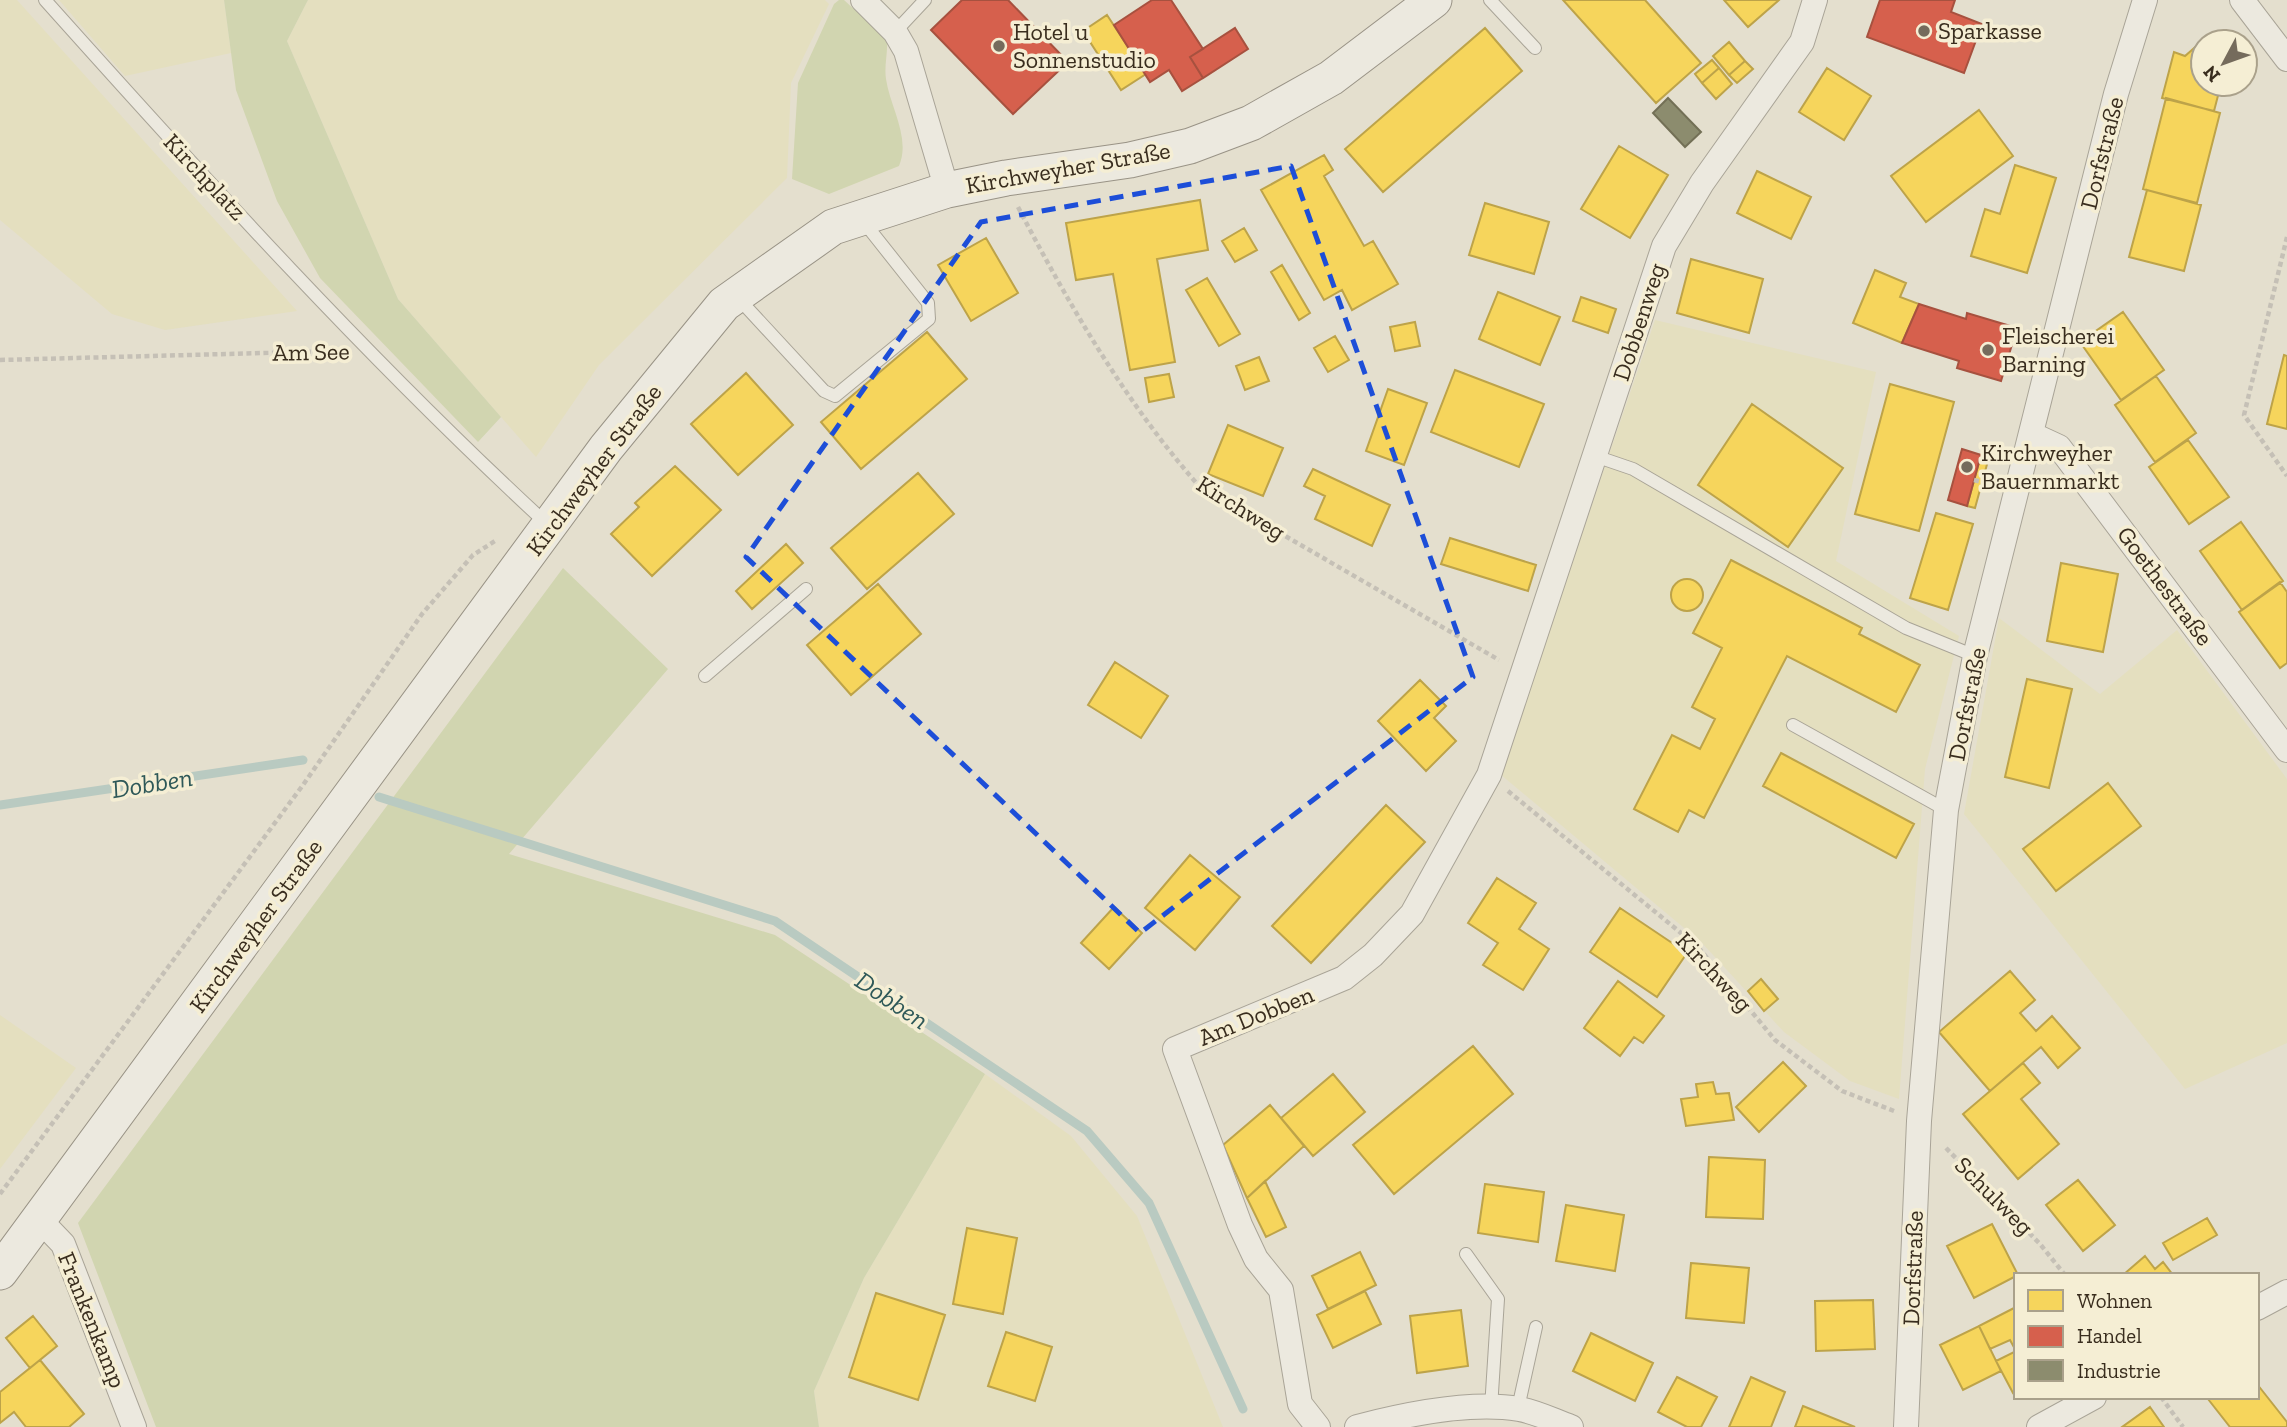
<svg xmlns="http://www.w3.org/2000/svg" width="2287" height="1427" viewBox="0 0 2287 1427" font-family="'Zilla Slab',serif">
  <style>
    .farmland { fill: #e4dfbf }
    .green { fill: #d1d5b0 }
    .homes { fill: #f6d55c; stroke: #bda349; stroke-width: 2 }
    .shops { fill: #d6604d; stroke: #a7513f; stroke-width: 2 }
    .industry { fill: #8c8c6e; stroke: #737056; stroke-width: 2 }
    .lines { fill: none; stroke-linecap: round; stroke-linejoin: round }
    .stream { stroke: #b9cac1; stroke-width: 9 }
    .lane-casing { stroke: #a9a497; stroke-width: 14 }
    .street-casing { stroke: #a9a497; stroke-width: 26 }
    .secondary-casing { stroke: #999386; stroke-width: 37 }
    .path { stroke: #c5c0b6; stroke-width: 4.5; stroke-dasharray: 5 3.5; stroke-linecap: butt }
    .lane { stroke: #ece9df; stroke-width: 12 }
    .street { stroke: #ece9df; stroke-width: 24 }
    .secondary { stroke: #ece9df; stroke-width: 35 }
    .marked { fill: none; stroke: #1d4ed8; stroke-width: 5; stroke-dasharray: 14 9; stroke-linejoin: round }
    .poi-dot { fill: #756b5c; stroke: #f5eed4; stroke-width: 2.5 }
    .labels { text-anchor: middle; stroke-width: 7; stroke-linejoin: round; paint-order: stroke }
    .poi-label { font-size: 24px; fill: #392d1e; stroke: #f5eed4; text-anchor: start }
    .street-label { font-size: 24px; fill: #392d1e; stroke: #f5eed4 }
    .water-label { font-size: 26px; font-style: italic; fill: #2e5858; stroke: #f5eed4 }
  </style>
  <rect width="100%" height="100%" fill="#e4dfce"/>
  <!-- farmland -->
  <path class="farmland" d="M0,0H17L297,311L165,330L112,314L0,220Z
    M59,0H224L231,53L125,76Z
    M308,0H825L829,4L791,83L787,178L599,365L536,457L398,299L287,41Z
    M1655,320L1876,372L1836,561L1959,636L1925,769L1899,1099L1850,1081L1784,1032L1702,943L1500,774Z
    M1999,618L2100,694L2177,630L2287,779V1043L2185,1089L1964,814Z
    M0,1015L76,1068L0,1169Z
    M985,1074L1071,1136L1137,1216L1223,1427H819L814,1391L864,1278Z"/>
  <!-- green -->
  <path class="green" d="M224,0H308L287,41L398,299L501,417L478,442L320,278L277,201L236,90Z
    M839,0H844L887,40C888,52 884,66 886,79C890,107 911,138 899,166L829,194L792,179L798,83L834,4Z
    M563,568L668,669L509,854L775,935L985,1074L864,1278L814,1391L819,1427H156L78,1223Z"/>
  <!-- homes -->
  <path class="homes" d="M1563,0H1645L1701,63L1656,103Z
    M1724,0H1779L1748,27Z
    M1107,15L1146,74L1121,90L1083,31Z
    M1485,28L1522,71L1383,192L1345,149Z
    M1729,42L1745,61L1729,75L1713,56Z
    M2200,43L2203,44V84H2221L2214,111L2162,98L2174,52L2185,56Z
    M1712,60L1719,68L1702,83L1695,74Z
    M1745,61L1753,69L1737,83L1729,75Z
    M1719,68L1732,84L1716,99L1702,83Z
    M1827,68L1871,96L1844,140L1799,112Z
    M2166,98L2220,113L2197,203L2143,189Z
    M1979,110L2013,156L1926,222L1891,176Z
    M1619,146L1668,175L1630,238L1581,209Z
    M1324,155L1333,170L1324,176L1364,246L1373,241L1398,284L1352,310L1342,290L1324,300L1261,190Z
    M2015,165L2056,178L2027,273L1971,256L1985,209L2000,214Z
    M1757,171L1811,197L1791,239L1737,213Z
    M2147,190L2201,205L2184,271L2129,257Z
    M1200,200L1208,250L1157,259L1175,362L1130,370L1113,274L1076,280L1066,223Z
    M1485,203L1549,222L1534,274L1469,255Z
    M1244,228L1257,250L1235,262L1222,241Z
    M986,238L1018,293L971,321L938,265Z
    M1691,259L1763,279L1749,333L1677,313Z
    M1282,265L1310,313L1299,320L1271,272Z
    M1875,270L1906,283L1900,297L1919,304L1902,343L1853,323Z
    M1207,278L1240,334L1219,346L1186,290Z
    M1498,292L1560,317L1540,365L1479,339Z
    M1581,297L1616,309L1608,333L1573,321Z
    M2123,312L2164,370L2121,400L2080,342Z
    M1415,322L1420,346L1395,351L1390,327Z
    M927,332L967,379L861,469L821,422Z
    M1335,336L1349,360L1328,372L1314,348Z
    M2284,355L2287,356V429L2267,424Z
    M1259,357L1269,381L1245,390L1236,366Z
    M1455,370L1544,404L1519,467L1431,432Z
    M746,373L793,425L738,475L691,424Z
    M1169,374L1174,397L1149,402L1145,378Z
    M2156,376L2196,433L2155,462L2115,405Z
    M1890,384L1954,402L1919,531L1855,514Z
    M1388,389L1427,403L1404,465L1366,451Z
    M1752,404L1843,468L1788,547L1698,485Z
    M1228,425L1283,448L1263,496L1208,474Z
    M2188,440L2229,497L2189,524L2149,467Z
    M1981,455L1989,457L1975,508L1967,506Z
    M675,466L721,510L652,576L611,534L639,507L635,503Z
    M1313,469L1390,505L1372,546L1315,519L1325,496L1304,486Z
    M918,473L954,514L867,589L831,548Z
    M1936,513L1973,524L1948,610L1910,598Z
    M2241,522L2283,581L2242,610L2200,551Z
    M1450,538L1536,565L1528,591L1441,564Z
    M786,544L803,563L752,609L736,591Z
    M1731,560L1862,628L1859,634L1920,665L1896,712L1787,656L1704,818L1689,810L1678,832L1634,809L1672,735L1700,749L1715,719L1692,707L1722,648L1693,633Z
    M2061,563L2118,574L2103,652L2047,641Z
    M1671 595a16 16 0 1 1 32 0a16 16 0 1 1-32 0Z
    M2280,582L2287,592V663L2280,668L2239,612Z
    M878,584L921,634L851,695L807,645Z
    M1115,662L1168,696L1141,738L1088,705Z
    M2027,679L2072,689L2049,788L2005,777Z
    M1420,680L1446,706L1434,718L1456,741L1426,771L1378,721Z
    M1781,753L1914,824L1896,858L1763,786Z
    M2108,783L2141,826L2056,891L2023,849Z
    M1386,805L1425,842L1311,963L1272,926Z
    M1190,855L1240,897L1195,950L1145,908Z
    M1497,878L1536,903L1519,929L1549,949L1523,990L1483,965L1498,943L1468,923Z
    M1114,907L1142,933L1109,969L1081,943Z
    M1620,908L1687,953L1657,997L1590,952Z
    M2010,971L2035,1000L2020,1013L2036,1031L2052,1016L2080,1048L2058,1068L2041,1047L1990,1091L1939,1032Z
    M1761,979L1778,999L1764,1011L1748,991Z
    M1618,981L1664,1016L1643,1043L1634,1037L1620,1056L1584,1028Z
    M1473,1046L1513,1094L1394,1194L1353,1145Z
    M1783,1062L1806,1086L1759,1132L1736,1107Z
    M2023,1063L2040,1083L2021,1099L2059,1144L2018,1179L1963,1114Z
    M1333,1074L1365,1112L1313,1156L1281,1118Z
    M1713,1082L1716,1094L1729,1093L1734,1120L1686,1126L1681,1099L1698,1097L1696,1084Z
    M1270,1105L1304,1146L1247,1198L1223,1145Z
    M1709,1157L1765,1160L1763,1219L1706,1217Z
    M2078,1180L2115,1225L2083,1251L2046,1205Z
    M1265,1181L1286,1227L1266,1237L1247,1198Z
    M1485,1184L1544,1192L1538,1242L1478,1233Z
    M1566,1205L1624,1215L1615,1271L1556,1261Z
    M2207,1218L2217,1235L2173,1260L2163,1243Z
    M1992,1224L2018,1275L1974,1298L1947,1246Z
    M967,1228L1017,1238L1003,1314L953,1304Z
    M1360,1252L1376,1285L1328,1309L1312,1276Z
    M2145,1256L2155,1269L2163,1262L2173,1275H2123Z
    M1691,1263L1749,1268L1744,1323L1686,1318Z
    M1365,1291L1381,1324L1333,1348L1317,1315Z
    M876,1293L945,1315L918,1400L849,1377Z
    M1873,1300L1875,1349L1816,1351L1815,1301Z
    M2016,1307V1351L2010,1340L1990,1349L1979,1326Z
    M1461,1310L1468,1366L1417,1373L1410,1316Z
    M33,1316L57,1346L30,1368L6,1338Z
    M1979,1326L2001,1371L1963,1390L1940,1345Z
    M1006,1332L1052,1347L1035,1401L988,1386Z
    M1591,1333L1653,1363L1635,1401L1573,1371Z
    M2016,1351V1391L2013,1393L1996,1361Z
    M40,1360L84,1414L69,1427H26L14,1412L0,1423V1392Z
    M1677,1377L1717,1397L1701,1427H1687L1658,1412Z
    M1751,1377L1785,1392L1771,1427H1729Z
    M2257,1384L2287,1422V1427H2230L2208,1399L2257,1397Z
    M1803,1406L1855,1427H1795Z
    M2150,1407L2164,1427H2122Z"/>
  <!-- shops -->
  <path class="shops" d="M962,0H1008L1068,62L1013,114L931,30Z
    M1152,0H1171L1203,49L1190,57L1203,78L1182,91L1169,70L1150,82L1114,25Z
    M1880,0H1955L1951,12L1982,24L1964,73L1867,37Z
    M1235,28L1248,49L1203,78L1190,57Z
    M1919,304L1966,319L1967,313L2017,328L2001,381L1957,368L1959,361L1902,343Z
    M1962,449L1981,455L1967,506L1948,500Z"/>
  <!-- industry -->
  <path class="industry" d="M1668,98L1701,132L1685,147L1653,113Z"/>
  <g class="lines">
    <!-- stream -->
    <path class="stream" d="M379,797L775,921L1087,1131L1149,1203L1243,1409
      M0,805L303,760"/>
    <!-- lane casing -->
    <g class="lane-casing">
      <path id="lane" d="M45,0C206,180 369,360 547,524
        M1490,0L1535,48
        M895,32L925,0
        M738,298L824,391L835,396L929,319L928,303L863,221
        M1595,456L1633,469L1906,628L1975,656
        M705,676L806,589
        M1793,725L1946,810
        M1466,1254L1498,1299L1491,1408
        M1518,1408L1536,1327"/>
    </g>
    <!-- street casing -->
    <g class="street-casing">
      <path id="street" d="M863,0L895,32L906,51L947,190
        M2242,0L2287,59
        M2033,435L2059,447L2287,750
        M39,1219L63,1244L134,1427
        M2257,1308L2287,1292
        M1318,1427L1300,1404L1281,1290L1256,1259L1240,1225L1175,1049L1344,978L1373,955L1412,914L1489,775L1664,246L1702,183L1802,42L1815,0
        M1357,1427C1403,1415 1472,1401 1519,1409C1537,1412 1554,1421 1571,1427
        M1906,1427L1919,1121L1946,810L1975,656L2116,94L2145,0
        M2039,1427L2094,1397"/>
    </g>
    <!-- secondary casing -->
    <g class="secondary-casing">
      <path id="secondary" d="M0,1272L606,448L724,304L833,227L947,190L1006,178L1130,160L1190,146L1251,123L1331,78L1434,0"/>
    </g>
    <!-- path -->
    <path class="path" d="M1018,207C1069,305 1126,403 1199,486L1499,660
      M2287,237L2244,415L2287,476
      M0,360L339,351
      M1974,480L1990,484
      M1508,791L1698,947L1775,1040L1842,1091L1894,1111
      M1946,1148L2040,1244L2065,1275
      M0,1194L303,785L422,614L473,555L495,541
      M2161,1397L2183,1427"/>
    <!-- lane -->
    <use href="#lane" class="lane"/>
    <!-- street -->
    <use href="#street" class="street"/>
    <!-- secondary -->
    <use href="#secondary" class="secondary"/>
  </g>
  <!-- marked area -->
  <path class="marked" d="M1291,166L1473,677L1140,933L746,557L981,222Z"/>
  <!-- markers -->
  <g class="poi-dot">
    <circle cx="1924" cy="31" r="7"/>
    <circle cx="999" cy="46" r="7"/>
    <circle cx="1988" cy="350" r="7"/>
    <circle cx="1967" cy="467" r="7"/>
  </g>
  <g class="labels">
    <!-- poi labels -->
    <g class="poi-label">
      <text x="1938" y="39">Sparkasse</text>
      <text x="1013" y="40">Hotel u<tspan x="1013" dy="28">Sonnenstudio</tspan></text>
      <text x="2002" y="344">Fleischerei<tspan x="2002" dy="28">Barning</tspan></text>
      <text x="1981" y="461">Kirchweyher<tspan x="1981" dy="28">Bauernmarkt</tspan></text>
    </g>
    <!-- street labels -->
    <g class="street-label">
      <text transform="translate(2102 153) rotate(-76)" y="8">Dorfstraße</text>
      <text transform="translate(1068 168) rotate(-10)" y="8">Kirchweyher Straße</text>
      <text transform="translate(205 177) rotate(47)" y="8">Kirchplatz</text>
      <text transform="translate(1639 322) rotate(-72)" y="8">Dobbenweg</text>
      <text transform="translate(311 352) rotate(-1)" y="8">Am See</text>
      <text transform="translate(594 470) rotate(-53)" y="8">Kirchweyher Straße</text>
      <text transform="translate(1241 508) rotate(32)" y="8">Kirchweg</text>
      <text transform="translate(2165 586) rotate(53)" y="8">Goethestraße</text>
      <text transform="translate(1967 704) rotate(-79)" y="8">Dorfstraße</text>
      <text transform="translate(256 926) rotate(-54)" y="8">Kirchweyher Straße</text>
      <text transform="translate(1714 972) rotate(47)" y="8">Kirchweg</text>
      <text transform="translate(1256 1016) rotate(-22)" y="8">Am Dobben</text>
      <text transform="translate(1994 1196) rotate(45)" y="8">Schulweg</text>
      <text transform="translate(1913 1268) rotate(-88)" y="8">Dorfstraße</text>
      <text transform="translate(92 1320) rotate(68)" y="8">Frankenkamp</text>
    </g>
    <!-- water labels -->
    <g class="water-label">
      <text transform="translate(152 783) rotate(-9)" y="9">Dobben</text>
      <text transform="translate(892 1000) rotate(34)" y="9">Dobben</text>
    </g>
  </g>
  <!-- legend -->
  <rect x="2014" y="1273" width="245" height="126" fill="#f5eed4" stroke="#aaa18b" stroke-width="2"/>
  <rect x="2028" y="1290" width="35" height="21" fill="#f6d55c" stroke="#aaa18b" stroke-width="2"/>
  <text x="2077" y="1308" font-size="21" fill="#392d1e">Wohnen</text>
  <rect x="2028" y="1326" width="35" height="21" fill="#d6604d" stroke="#aaa18b" stroke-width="2"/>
  <text x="2077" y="1343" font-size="21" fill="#392d1e">Handel</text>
  <rect x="2028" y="1360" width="35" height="21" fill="#8c8c6e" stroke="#aaa18b" stroke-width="2"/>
  <text x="2077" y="1378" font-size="21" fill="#392d1e">Industrie</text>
  <!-- north arrow -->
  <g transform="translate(2224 63) rotate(229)"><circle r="33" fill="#f5eed4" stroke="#aaa18b" stroke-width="2"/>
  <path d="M0-5L12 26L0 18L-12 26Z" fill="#756b5c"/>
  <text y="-10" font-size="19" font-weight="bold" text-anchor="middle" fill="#392d1e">N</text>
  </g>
</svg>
